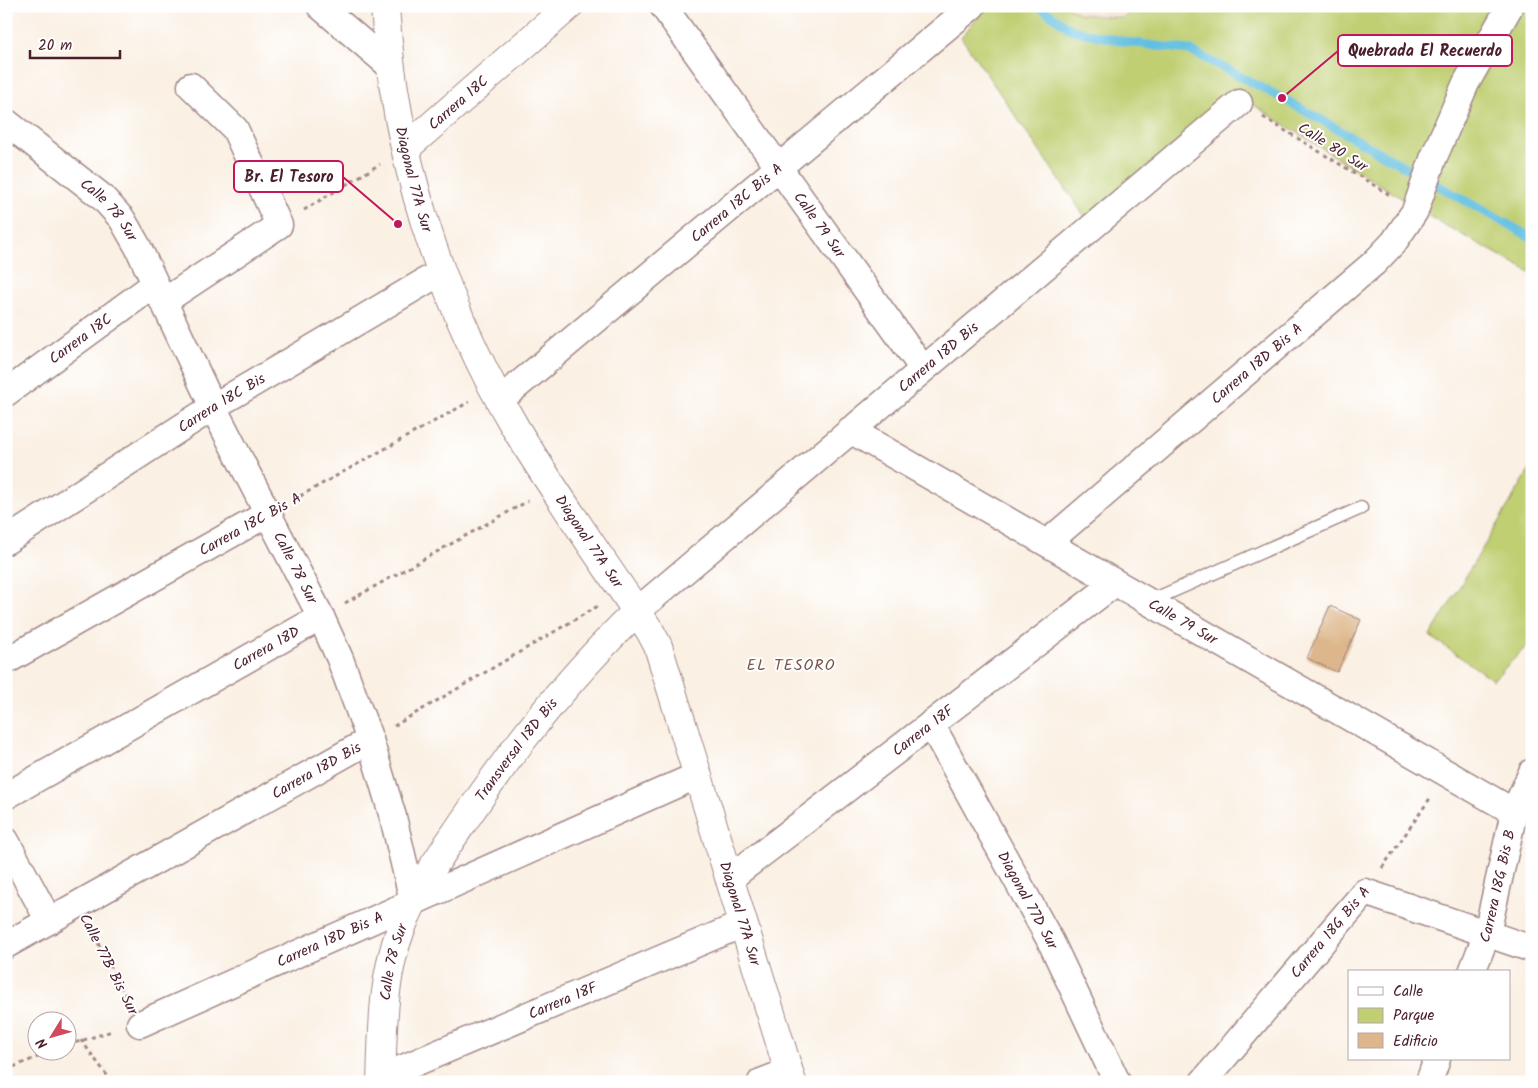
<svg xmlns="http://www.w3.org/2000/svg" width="1538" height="1088" viewBox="0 0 1538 1088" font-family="Kalam,sans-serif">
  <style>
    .built { fill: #f1d5bd }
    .green { fill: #c0cf72; stroke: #85774e }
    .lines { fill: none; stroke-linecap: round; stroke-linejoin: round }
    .stream { stroke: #62bfe0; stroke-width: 9 }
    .building { fill: #ddb78b }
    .service-casing { stroke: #a28887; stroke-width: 15 }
    .minor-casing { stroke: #a28887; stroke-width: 29 }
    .tertiary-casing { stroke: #a28887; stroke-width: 30 }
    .path { stroke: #a28887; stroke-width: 3; stroke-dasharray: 4 4; stroke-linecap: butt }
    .service { stroke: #fff; stroke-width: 12 }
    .minor { stroke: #fff; stroke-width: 26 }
    .tertiary { stroke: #fff; stroke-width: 28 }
    .labels { text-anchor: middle; stroke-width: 4; stroke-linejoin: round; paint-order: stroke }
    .street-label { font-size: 15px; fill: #4a1f2b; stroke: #fff }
    .neighbourhood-label { font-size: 16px; letter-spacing: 1px; fill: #7d544d; stroke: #fff }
    .leader { fill: none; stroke: #c2185b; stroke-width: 2 }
    .callout-dot { fill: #c2185b; stroke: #fff; stroke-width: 2 }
    .callout { fill: #fff; stroke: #c2185b; stroke-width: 2 }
    .callout-label { font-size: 16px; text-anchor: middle; font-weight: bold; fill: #4a1f2b }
  </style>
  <rect width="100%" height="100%" fill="#fff"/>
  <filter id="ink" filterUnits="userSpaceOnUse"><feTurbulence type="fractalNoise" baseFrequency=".02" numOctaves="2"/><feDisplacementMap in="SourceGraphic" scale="10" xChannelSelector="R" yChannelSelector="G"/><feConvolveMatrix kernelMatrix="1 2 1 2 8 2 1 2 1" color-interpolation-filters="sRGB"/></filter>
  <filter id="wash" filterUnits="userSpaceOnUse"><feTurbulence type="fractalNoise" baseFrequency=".0096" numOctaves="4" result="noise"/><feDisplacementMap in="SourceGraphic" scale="20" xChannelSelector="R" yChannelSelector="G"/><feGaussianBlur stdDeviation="1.12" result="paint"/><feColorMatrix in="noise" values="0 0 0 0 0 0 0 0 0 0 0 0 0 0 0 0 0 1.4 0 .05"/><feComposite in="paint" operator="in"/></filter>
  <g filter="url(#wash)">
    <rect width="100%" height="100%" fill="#faf0e3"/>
    <!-- built -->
    <path class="built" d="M1066,6H1138L1123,18L1079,14Z"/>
    <!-- green -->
    <path class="green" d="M987,6H1066L1080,14L1123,18L1138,6H1532V273L1439,222L1236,94L1085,217L961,37Z
      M1532,466V641L1493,680L1430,636Z"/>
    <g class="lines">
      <!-- stream -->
      <path class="stream" d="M1039,6L1072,30L1127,42L1189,50L1282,98L1532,238"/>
    </g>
    <g id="blocks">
      <!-- building -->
      <path class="building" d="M1330,606L1361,620L1337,672L1307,658Z"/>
    </g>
  </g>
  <g filter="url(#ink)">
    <use href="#blocks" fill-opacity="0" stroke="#a28887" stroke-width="1"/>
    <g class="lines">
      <!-- service casing -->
      <g class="service-casing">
        <path id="service" d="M1148,602L1361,508"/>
      </g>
      <!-- minor casing -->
      <g class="minor-casing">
        <g id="minor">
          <path d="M320,6L390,66"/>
          <path id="s1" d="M663,6L923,369"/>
          <path id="s2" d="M6,122L102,197L122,219L138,247L213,407L321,617L340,659L370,740L393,817L413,901"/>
          <path d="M163,302L279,225L235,129L191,86"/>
          <path id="s3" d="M6,393L155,284"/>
          <path id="s4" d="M500,400L972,6"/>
          <path id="s5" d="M850,430L1514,812"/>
          <path id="s6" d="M6,541L213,407L441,272"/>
          <path id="s7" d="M1047,543L1374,263L1394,242L1415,211L1433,159L1466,83L1510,6"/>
          <path id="s8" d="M637,611L1239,103"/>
          <path d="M6,661L267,514"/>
          <path id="s9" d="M931,724L1051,942L1117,1082"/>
          <path id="s10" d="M6,796L321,617"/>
          <path d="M6,841L49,921"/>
          <path id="s11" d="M729,879L1115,583"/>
          <path id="s12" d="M6,945L370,740"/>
          <path id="s13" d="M1472,972L1487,933L1514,812L1532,772"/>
          <path id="s14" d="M140,1024L698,775"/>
          <path id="s15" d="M382,1077L743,924"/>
          <path d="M761,1082L789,1071"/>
          <path d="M1203,1082L1365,892L1532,949"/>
          <path d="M1429,1082L1437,1059"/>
        </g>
      </g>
      <!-- tertiary casing -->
      <g class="tertiary-casing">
        <g id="tertiary">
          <path id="s16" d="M385,6C394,154 441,302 516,429C558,498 605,564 650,631L658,646L792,1082"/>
          <path id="s17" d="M406,148L569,6"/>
          <path id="s18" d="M381,1082C383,1030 382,978 401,929C416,889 442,853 466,818C516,744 573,673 637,611"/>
        </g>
      </g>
      <!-- path -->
      <path class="path" d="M1263,117L1390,195
        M304,210L380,164
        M293,500L469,402
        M345,603L528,501
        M394,726L598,606
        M1382,868L1431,797
        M91,929L127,999
        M81,1040L112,1082
        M68,1045L112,1031
        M6,1070L55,1050"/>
      <!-- service -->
      <use href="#service" class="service"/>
      <!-- minor -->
      <use href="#minor" class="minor"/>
      <!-- tertiary -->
      <use href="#tertiary" class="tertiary"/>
    </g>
  </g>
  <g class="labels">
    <!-- street labels -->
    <g class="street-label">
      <text dy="5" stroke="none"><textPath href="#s17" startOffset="69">Carrera 18C</textPath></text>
      <text transform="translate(1333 147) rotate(32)" y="5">Calle 80 Sur</text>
      <text dy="5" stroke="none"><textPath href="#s16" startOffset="176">Diagonal 77A Sur</textPath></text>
      <text dy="5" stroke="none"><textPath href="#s4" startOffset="308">Carrera 18C Bis A</textPath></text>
      <text dy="5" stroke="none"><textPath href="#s2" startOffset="136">Calle 78 Sur</textPath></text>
      <text dy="5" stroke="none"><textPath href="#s1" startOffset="269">Calle 79 Sur</textPath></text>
      <text dy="5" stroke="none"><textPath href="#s3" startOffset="92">Carrera 18C</textPath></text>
      <text dy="5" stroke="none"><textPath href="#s8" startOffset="394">Carrera 18D Bis</textPath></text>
      <text dy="5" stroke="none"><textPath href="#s7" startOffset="276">Carrera 18D Bis A</textPath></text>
      <text dy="5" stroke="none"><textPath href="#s6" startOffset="256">Carrera 18C Bis</textPath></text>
      <text transform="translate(250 524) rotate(-29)" y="5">Carrera 18C Bis A</text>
      <text dy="5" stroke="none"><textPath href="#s16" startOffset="581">Diagonal 77A Sur</textPath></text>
      <text dy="5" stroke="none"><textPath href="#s2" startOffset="541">Calle 78 Sur</textPath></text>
      <text dy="5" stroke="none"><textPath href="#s5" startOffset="384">Calle 79 Sur</textPath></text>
      <text dy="5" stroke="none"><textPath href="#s10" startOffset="299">Carrera 18D</textPath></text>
      <text dy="5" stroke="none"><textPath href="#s11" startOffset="244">Carrera 18F</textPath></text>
      <text dy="5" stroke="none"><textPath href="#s18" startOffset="369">Transversal 18D Bis</textPath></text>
      <text dy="5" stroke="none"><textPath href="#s12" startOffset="356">Carrera 18D Bis</textPath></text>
      <text dy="5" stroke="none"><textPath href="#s13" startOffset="90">Carrera 18G Bis B</textPath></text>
      <text dy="5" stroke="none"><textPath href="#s9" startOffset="201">Diagonal 77D Sur</textPath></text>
      <text dy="5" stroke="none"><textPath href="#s16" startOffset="986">Diagonal 77A Sur</textPath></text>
      <text transform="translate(1330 932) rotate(-50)" y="5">Carrera 18G Bis A</text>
      <text dy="5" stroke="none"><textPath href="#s14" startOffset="208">Carrera 18D Bis A</textPath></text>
      <text dy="5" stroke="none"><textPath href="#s18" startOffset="121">Calle 78 Sur</textPath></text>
      <text transform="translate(109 964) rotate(63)" y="5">Calle 77B Bis Sur</text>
      <text dy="5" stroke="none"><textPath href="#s15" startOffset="196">Carrera 18F</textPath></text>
    </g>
    <!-- neighbourhood labels -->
    <g class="neighbourhood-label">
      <text x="791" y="670">EL TESORO</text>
    </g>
  </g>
  <!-- callouts -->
  <path class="leader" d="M1282 98L1338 51M398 224L343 177"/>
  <g class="callout-dot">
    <circle cx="1282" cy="98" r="5"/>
    <circle cx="398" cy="224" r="5"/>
  </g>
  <g class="callout">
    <rect x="1338" y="35" width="174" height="31" rx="5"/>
    <rect x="234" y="161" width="109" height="31" rx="5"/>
  </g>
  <g class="callout-label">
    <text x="1425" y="56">Quebrada El Recuerdo</text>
    <text x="289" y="182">Br. El Tesoro</text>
  </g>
  <!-- margin -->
  <rect width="1538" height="1088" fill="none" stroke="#fff" stroke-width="25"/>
  <!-- legend -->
  <rect x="1348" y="970" width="162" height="90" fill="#ffffff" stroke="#b7a5aa"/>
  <rect x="1358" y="987" width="25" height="8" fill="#ffffff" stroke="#b7a5aa"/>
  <text x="1393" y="996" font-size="15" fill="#4a1f2b">Calle</text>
  <rect x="1358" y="1008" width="25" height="15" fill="#c0cf72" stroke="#b7a5aa"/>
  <text x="1393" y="1020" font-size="15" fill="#4a1f2b">Parque</text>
  <rect x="1358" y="1033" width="25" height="15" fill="#ddb78b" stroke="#b7a5aa"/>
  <text x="1393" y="1046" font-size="15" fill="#4a1f2b">Edificio</text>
  <!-- north arrow -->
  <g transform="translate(52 1036) rotate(233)"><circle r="24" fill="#ffffff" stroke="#b7a5aa"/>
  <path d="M0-4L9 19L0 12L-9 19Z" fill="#d1495b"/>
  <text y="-8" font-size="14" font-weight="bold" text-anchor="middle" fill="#4a1f2b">N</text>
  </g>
  <!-- scale -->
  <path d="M30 50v8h90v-8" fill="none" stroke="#4a1f2b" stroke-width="2.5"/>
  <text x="38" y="50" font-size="15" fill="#4a1f2b" stroke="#ffffff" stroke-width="4" paint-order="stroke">20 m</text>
</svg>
